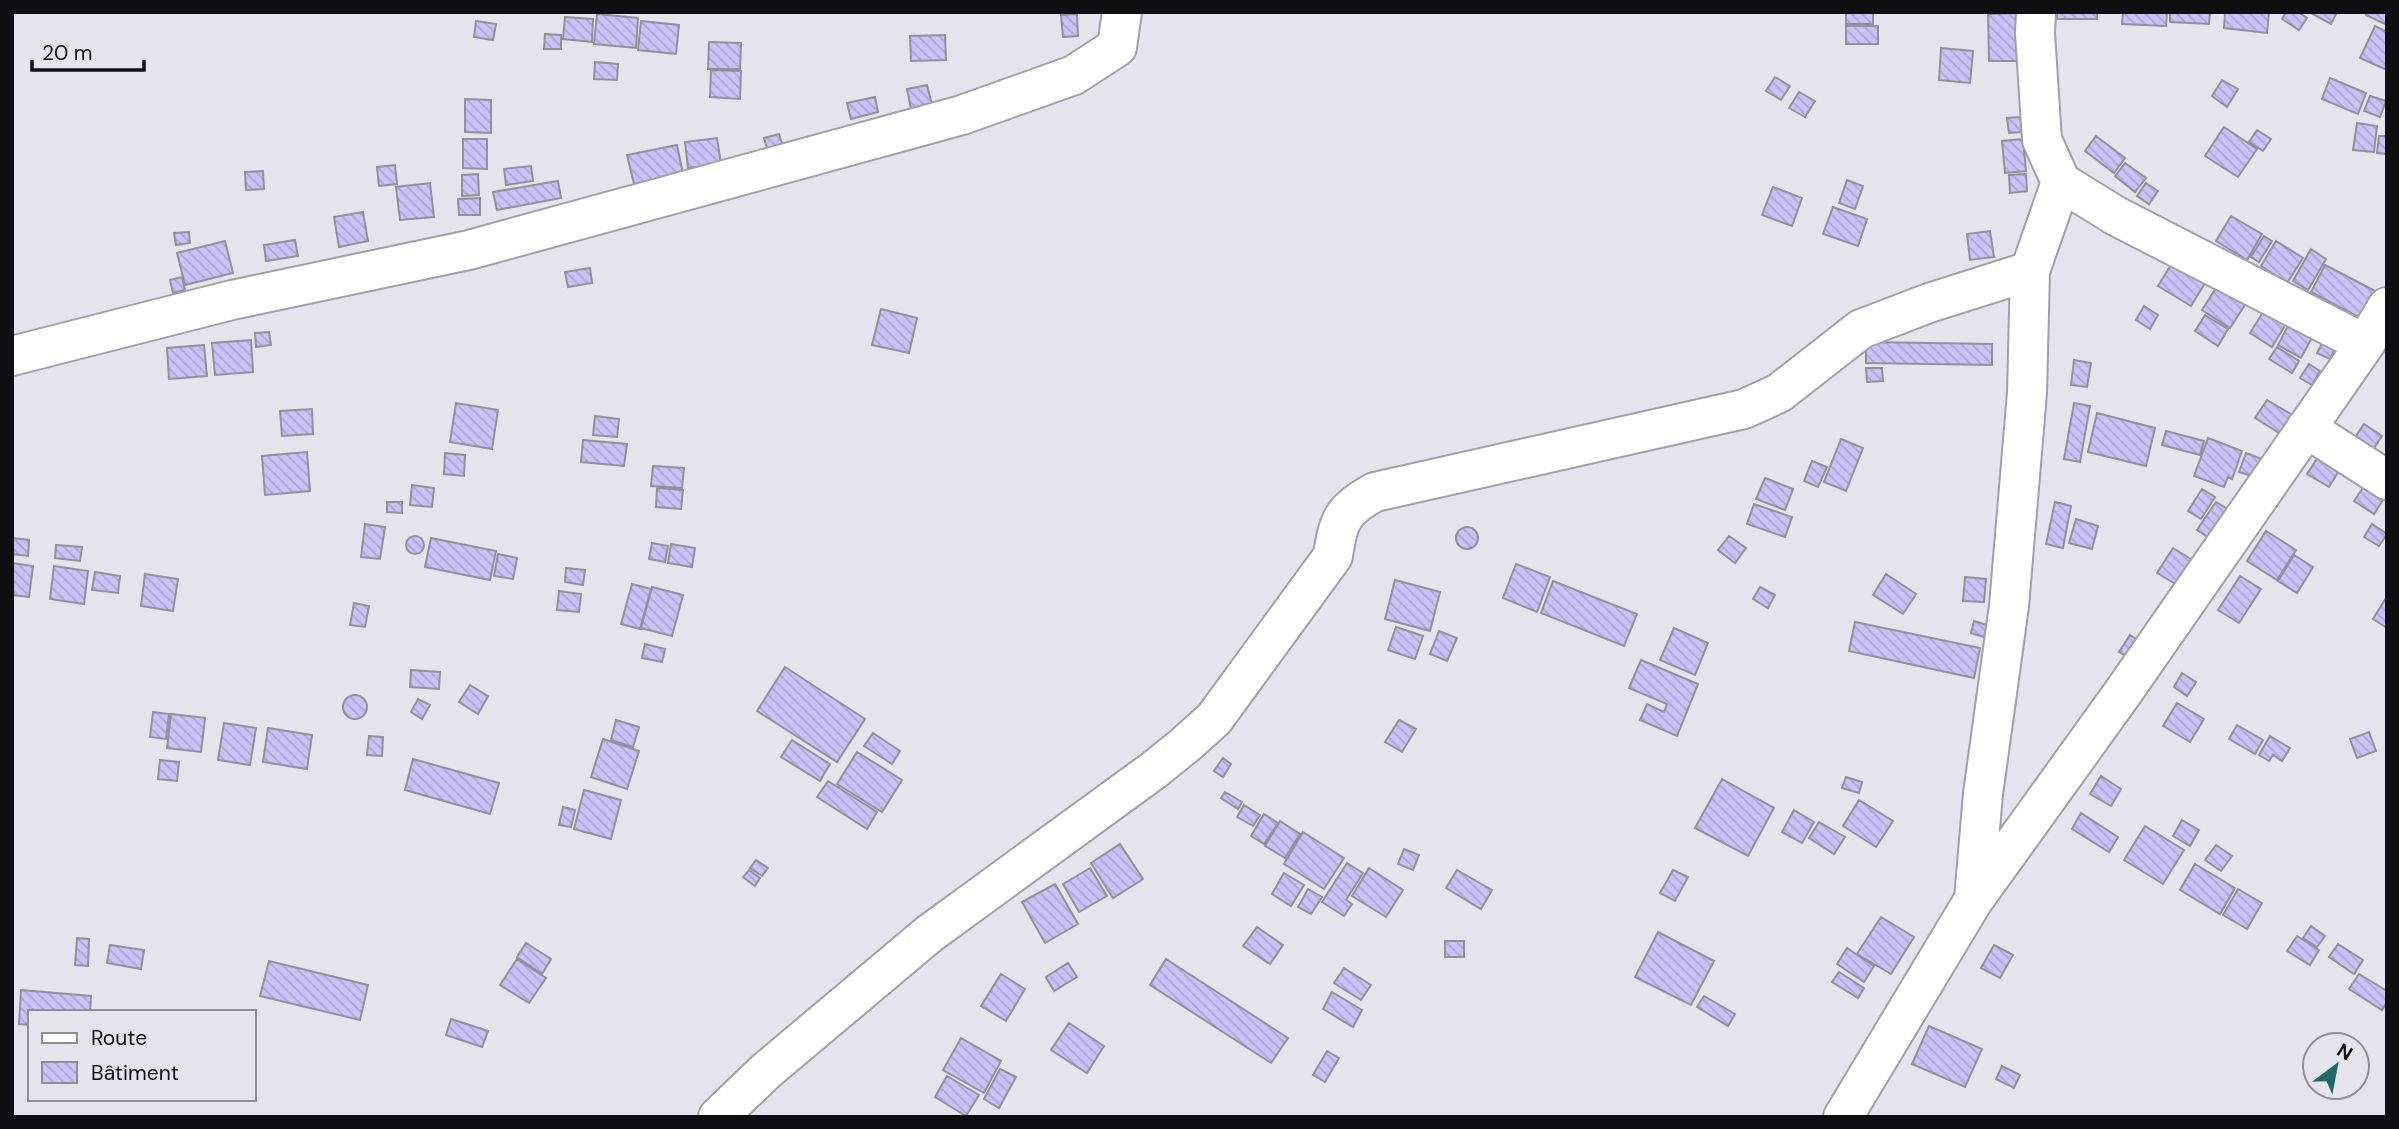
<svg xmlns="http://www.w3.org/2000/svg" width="2399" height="1129" viewBox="0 0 2399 1129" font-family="'DM Sans',sans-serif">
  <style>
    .building { fill: url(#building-back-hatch); stroke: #929199; stroke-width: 2 }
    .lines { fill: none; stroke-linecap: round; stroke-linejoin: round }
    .street-casing { stroke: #a1a0a9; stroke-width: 42 }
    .street { stroke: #fff; stroke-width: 38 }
  </style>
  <defs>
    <pattern id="building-back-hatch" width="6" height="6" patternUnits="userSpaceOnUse" patternTransform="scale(1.75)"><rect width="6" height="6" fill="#cac1f9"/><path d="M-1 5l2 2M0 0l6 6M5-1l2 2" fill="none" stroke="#aca5d4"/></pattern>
  </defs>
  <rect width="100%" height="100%" fill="#e5e4ed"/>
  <!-- building -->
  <path class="building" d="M1846,12H1873V24H1846Z
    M2057,12H2097V19H2057Z
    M2123,12H2167L2166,26L2122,24Z
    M2170,12H2210L2209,24L2170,22Z
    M2225,12H2269L2267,33L2224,28Z
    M2286,12H2298L2307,18L2299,30L2282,19Z
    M2309,12H2337L2331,24Z
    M2367,12H2387V25L2366,15Z
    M2019,13L2020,61H1989L1988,14Z
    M597,14L638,18L636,48L594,44Z
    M1077,14L1078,36L1063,37L1061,15Z
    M565,17L593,19L592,42L563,39Z
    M476,21L496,24L493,40L474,37Z
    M641,21L679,25L676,54L638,50Z
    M1846,26H1878V44H1846Z
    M2375,26L2387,32V70L2360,58Z
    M545,34L561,35V49H544Z
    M945,35L946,60L911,61L910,36Z
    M709,42L741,43L740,69H708Z
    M1941,48L1973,51L1970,83L1939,80Z
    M595,62L618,64L617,80L594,79Z
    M711,70L741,71L740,99L710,97Z
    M1775,77L1790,86L1781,100L1766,91Z
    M2330,78L2366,93L2358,114L2322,99Z
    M2222,80L2238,89L2227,107L2212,96Z
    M927,85L932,105L911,109L907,89Z
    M1799,92L1815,101L1805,117L1789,108Z
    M2370,96L2386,101L2380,117L2364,111Z
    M875,97L878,112L851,119L847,103Z
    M465,99L491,100V133L465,132Z
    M2021,117L2022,132L2009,133L2007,118Z
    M2357,123L2377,126L2374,152L2353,150Z
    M2224,127L2257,149L2238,177L2205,156Z
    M2257,130L2271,139L2263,151L2249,142Z
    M779,134L783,146L768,151L764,138Z
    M2096,136L2125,158L2114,173L2085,151Z
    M2379,136H2387V154L2377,153Z
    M717,138L721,164L688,168L685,142Z
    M463,139H487V169L463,168Z
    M2023,139L2026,171L2005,173L2002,141Z
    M677,145L683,174L634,184L627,155Z
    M2125,163L2146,178L2135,192L2115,176Z
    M395,165L397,184L379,186L377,167Z
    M531,166L533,181L506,185L504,169Z
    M263,171L264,189L246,190L245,172Z
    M478,174L479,195L462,196V175Z
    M2026,174L2027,191L2010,193L2009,175Z
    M1847,180L1863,186L1855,209L1839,203Z
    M558,181L561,198L497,210L493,192Z
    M430,183L434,217L400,220L396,187Z
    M2146,183L2158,191L2149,204L2137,196Z
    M1773,187L1802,198L1792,226L1762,215Z
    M480,198V215H459L458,199Z
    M1833,207L1867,219L1858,246L1823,234Z
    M363,212L368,241L339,247L334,217Z
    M2231,216L2262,234L2247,260L2216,241Z
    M1990,231L1994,257L1970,260L1967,234Z
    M189,232L190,243L176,245L174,233Z
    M2264,236L2272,241L2259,262L2251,257Z
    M295,240L298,256L266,261L264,245Z
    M225,241L233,273L185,285L177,253Z
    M2276,241L2303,258L2287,283L2261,266Z
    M2311,249L2326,259L2308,290L2293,281Z
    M2174,260L2207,280L2191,306L2158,286Z
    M2325,265L2381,294L2366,321L2311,292Z
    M590,268L592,283L568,287L565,272Z
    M182,277L185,290L173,293L170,280Z
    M2220,282L2248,300L2230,328L2202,310Z
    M2144,306L2158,315L2150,329L2136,320Z
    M881,309L917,318L909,353L872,345Z
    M2265,309L2287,322L2272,347L2250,333Z
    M2205,315L2228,329L2218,346L2195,331Z
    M2290,322L2314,334L2301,358L2278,345Z
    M269,332L271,345L256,347L255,333Z
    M2326,336L2338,342L2330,359L2317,353Z
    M251,340L253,372L215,375L212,343Z
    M1866,342L1992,344V365L1866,363Z
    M204,345L207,376L169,379L167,348Z
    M2277,347L2299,361L2292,373L2269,359Z
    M2074,360L2091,363L2087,387L2071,385Z
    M2309,364L2320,371L2312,385L2300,378Z
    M1866,368H1882L1883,381L1867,382Z
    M2267,400L2296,417L2284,436L2255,418Z
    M456,403L498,410L492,449L450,442Z
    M2074,403L2090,406L2080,462L2064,459Z
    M312,409L313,434L282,436L280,411Z
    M2097,413L2155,428L2146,466L2088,452Z
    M595,416L619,419L617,437L593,435Z
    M2364,424L2382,436L2372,451L2354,439Z
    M2166,431L2204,441L2200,455L2162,445Z
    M2208,438L2242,451L2232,479L2228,477L2224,487L2194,476Z
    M1841,439L1863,448L1846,491L1824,482Z
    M583,440L627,444L624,466L581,462Z
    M2322,451L2343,464L2329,487L2307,474Z
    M307,452L310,491L265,495L262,456Z
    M445,453L465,455L464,476L444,474Z
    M2246,453L2262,459L2256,477L2239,472Z
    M1812,461L1827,467L1818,487L1804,481Z
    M653,466L684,468L682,488L651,486Z
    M2371,476L2387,494L2374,514L2354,501Z
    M1765,478L1793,489L1785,510L1756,499Z
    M412,485L434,488L432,507L410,505Z
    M657,488L683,490L681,509L656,507Z
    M2202,489L2215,497L2201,519L2188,511Z
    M387,502H402V513L387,512Z
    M2055,502L2071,506L2063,548L2046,544Z
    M2216,502L2233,512L2214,541L2197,530Z
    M1754,504L1792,517L1785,537L1747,524Z
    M2076,519L2098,526L2092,549L2069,543Z
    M365,524L385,527L380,559L361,557Z
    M2372,524L2387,534L2379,546L2364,537Z
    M1456 538a11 11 0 1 1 22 0a11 11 0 1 1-22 0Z
    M2266,531L2296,550L2277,580L2247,561Z
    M406 545a9 9 0 1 1 18 0a9 9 0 1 1-18 0Z
    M1729,536L1746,548L1735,563L1718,550Z
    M12,538L29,540L28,556L12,554Z
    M431,538L496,551L490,580L425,567Z
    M652,543L668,546L665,562L649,559Z
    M671,544L695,548L692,567L668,563Z
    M56,545L82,547L80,561L55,558Z
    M2173,548L2199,564L2184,589L2157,573Z
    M498,554L517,558L513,579L494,576Z
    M2294,555L2313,567L2297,593L2278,581Z
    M12,563L33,566L29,597L12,595Z
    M1516,564L1550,577L1537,612L1503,598Z
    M54,566L88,571L84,604L50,599Z
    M566,568L585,570L583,585L565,582Z
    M95,572L120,576L118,593L92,590Z
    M145,574L178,579L173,611L141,606Z
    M1886,574L1916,594L1903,614L1873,595Z
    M2240,576L2261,589L2239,623L2218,610Z
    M1965,577L1986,579L1984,602L1963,601Z
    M1395,580L1440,592L1430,631L1385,619Z
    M1553,581L1637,614L1624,646L1541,613Z
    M632,584L651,589L640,629L621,624Z
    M652,587L683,595L672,636L641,628Z
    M1760,587L1775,595L1768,608L1753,599Z
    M559,591L581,594L579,612L557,610Z
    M2386,598L2387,599V628L2373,619Z
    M354,603L369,606L365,627L350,625Z
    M1974,621L1987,625L1984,637L1971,633Z
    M1855,622L1980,648L1974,678L1849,651Z
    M1396,627L1423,636L1415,659L1388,650Z
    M1674,628L1708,643L1695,675L1660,660Z
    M1439,631L1457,638L1447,661L1430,654Z
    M2130,635L2145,645L2134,661L2119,652Z
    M645,644L665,649L662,662L642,658Z
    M1641,660L1698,684L1677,736L1640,720L1647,704L1664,712L1667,704L1629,688Z
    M785,667L865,719L837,762L757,711Z
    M411,670L440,672L439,689L410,687Z
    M2182,673L2196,682L2187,696L2174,687Z
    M470,685L488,696L478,714L459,702Z
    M343 707a12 12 0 1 1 24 0a12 12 0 1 1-24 0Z
    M418,699L430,705L422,719L411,712Z
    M2177,703L2204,719L2190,742L2163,726Z
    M153,712L169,714L166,739L150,737Z
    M171,714L205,718L201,752L167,748Z
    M616,720L639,727L633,747L611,740Z
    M1399,720L1416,729L1402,752L1385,742Z
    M224,723L256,728L250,765L218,760Z
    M2237,725L2263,740L2255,754L2229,739Z
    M268,728L312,735L307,769L263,762Z
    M2369,732L2376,751L2357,758L2350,739Z
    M873,733L900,751L892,764L864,746Z
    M369,736L383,737L382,756L367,755Z
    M2270,736L2290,748L2282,761L2273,755L2269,761L2259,755Z
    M603,739L639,751L627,789L591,777Z
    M792,740L830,764L820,781L781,757Z
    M857,752L902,780L882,812L837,784Z
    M1223,758L1231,764L1223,777L1214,771Z
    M413,759L499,783L490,814L405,790Z
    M160,760L179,762L177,781L158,779Z
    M2101,776L2121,789L2111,806L2090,794Z
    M1846,777L1862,782L1859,793L1842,788Z
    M1722,779L1774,808L1748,856L1695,828Z
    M828,781L877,812L867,829L817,797Z
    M584,790L621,800L611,839L574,829Z
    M1225,792L1242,802L1238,809L1221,798Z
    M1859,800L1893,821L1876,847L1843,826Z
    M1244,805L1260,815L1253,826L1237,817Z
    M563,807L575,810L571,827L559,825Z
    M1794,810L1814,822L1802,843L1782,832Z
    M2081,813L2118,837L2109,852L2072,829Z
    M1264,814L1278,823L1264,844L1251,836Z
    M2182,820L2199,830L2190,846L2173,836Z
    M1280,821L1300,834L1285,858L1265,846Z
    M1819,822L1845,837L1834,854L1809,838Z
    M2145,826L2184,850L2163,884L2124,860Z
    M1303,832L1344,858L1324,889L1284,864Z
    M1120,844L1143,879L1113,898L1091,863Z
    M2216,845L2232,856L2221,871L2205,860Z
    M1404,849L1419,855L1413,870L1398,864Z
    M756,860L768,868L762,876L750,868Z
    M1347,863L1363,873L1346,900L1352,904L1344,916L1322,902Z
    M2195,864L2235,888L2220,914L2180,890Z
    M1090,868L1107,896L1079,912L1063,884Z
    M1369,868L1403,890L1386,917L1352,896Z
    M749,870L760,878L755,886L743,877Z
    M1457,870L1492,890L1481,909L1446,888Z
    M1673,870L1688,877L1675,901L1660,893Z
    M1284,873L1304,885L1291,906L1272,894Z
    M1055,884L1078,924L1045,943L1022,902Z
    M1308,889L1322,897L1311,914L1298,907Z
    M2238,889L2262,903L2247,929L2223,915Z
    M1881,917L1914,937L1891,974L1857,954Z
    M2311,926L2325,936L2317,947L2303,938Z
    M1257,927L1283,945L1270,964L1243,946Z
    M1658,932L1714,961L1691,1005L1635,977Z
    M2297,936L2319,950L2310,965L2287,951Z
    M77,938L89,939L88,966L75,965Z
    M1445,941H1464V957H1445Z
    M526,943L551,959L542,974L517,957Z
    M2338,944L2363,960L2354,974L2329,957Z
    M110,945L144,950L141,969L107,963Z
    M1994,945L2013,955L2000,978L1981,968Z
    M1847,948L1874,966L1864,982L1837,964Z
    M517,959L546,978L529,1003L500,985Z
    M1166,959L1288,1038L1271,1063L1150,985Z
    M269,961L368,985L360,1020L260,996Z
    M1068,963L1077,977L1054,991L1046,977Z
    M1344,968L1371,985L1361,1000L1334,983Z
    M1839,972L1864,988L1858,998L1832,982Z
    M1001,974L1025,989L1006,1021L981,1006Z
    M2359,974L2387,991V1002L2382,1010L2349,989Z
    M21,990L91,996L90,1012H30V1025L19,1024Z
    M1332,992L1362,1010L1353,1027L1323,1009Z
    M1704,996L1735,1014L1728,1026L1697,1007Z
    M451,1019L488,1031L482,1047L446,1035Z
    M1069,1023L1104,1046L1087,1073L1051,1050Z
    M1929,1026L1982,1049L1965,1087L1912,1064Z
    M961,1038L1001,1061L984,1093L943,1070Z
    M1327,1051L1339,1058L1325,1082L1313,1075Z
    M2002,1066L2020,1075L2014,1088L1996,1079Z
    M1000,1069L1016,1077L999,1108L984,1099Z
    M947,1076L979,1095L966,1116L935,1097Z"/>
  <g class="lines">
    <!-- street casing -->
    <g class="street-casing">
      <path id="street" d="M2036,12L2035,33L2042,140L2061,182L2116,216L2365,344
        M12,356L232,300L469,250L962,115L1074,75L1117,47L1122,12
        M2306,428L2387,480
        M1974,899L1983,794L2009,606L2027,393L2030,271
        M718,1117L766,1071L929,934L1154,770L1185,745L1214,719L1333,556C1338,520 1343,509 1375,492L1744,409L1779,393L1861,329L1929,303L2030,271L2061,182
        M1843,1117L1973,901L2124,691L2365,344L2387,307"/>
    </g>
    <!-- street -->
    <use href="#street" class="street"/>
  </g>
  <!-- border -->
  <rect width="2399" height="1129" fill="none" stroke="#0f0e11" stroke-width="28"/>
  <!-- legend -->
  <rect x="28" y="1010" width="228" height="91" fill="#e5e4ed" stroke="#8f8e95" stroke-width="2"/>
  <rect x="42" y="1033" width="35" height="10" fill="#ffffff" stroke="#8f8e95" stroke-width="2"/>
  <text x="91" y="1045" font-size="21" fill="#0f0e11">Route</text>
  <rect x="42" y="1062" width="35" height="21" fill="url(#building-back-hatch)" stroke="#8f8e95" stroke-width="2"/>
  <text x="91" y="1080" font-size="21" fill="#0f0e11">Bâtiment</text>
  <!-- north arrow -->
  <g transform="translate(2336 1066) rotate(32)"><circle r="33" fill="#e5e4ed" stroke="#8f8e95" stroke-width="2"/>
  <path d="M0-5L12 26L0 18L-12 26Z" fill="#1f6a66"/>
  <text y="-10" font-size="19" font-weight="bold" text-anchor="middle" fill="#0f0e11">N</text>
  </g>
  <!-- scale -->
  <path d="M32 60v10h112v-10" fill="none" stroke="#0f0e11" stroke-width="3.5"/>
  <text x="42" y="60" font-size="21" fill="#0f0e11" stroke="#e5e4ed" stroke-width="5" paint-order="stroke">20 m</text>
</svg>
